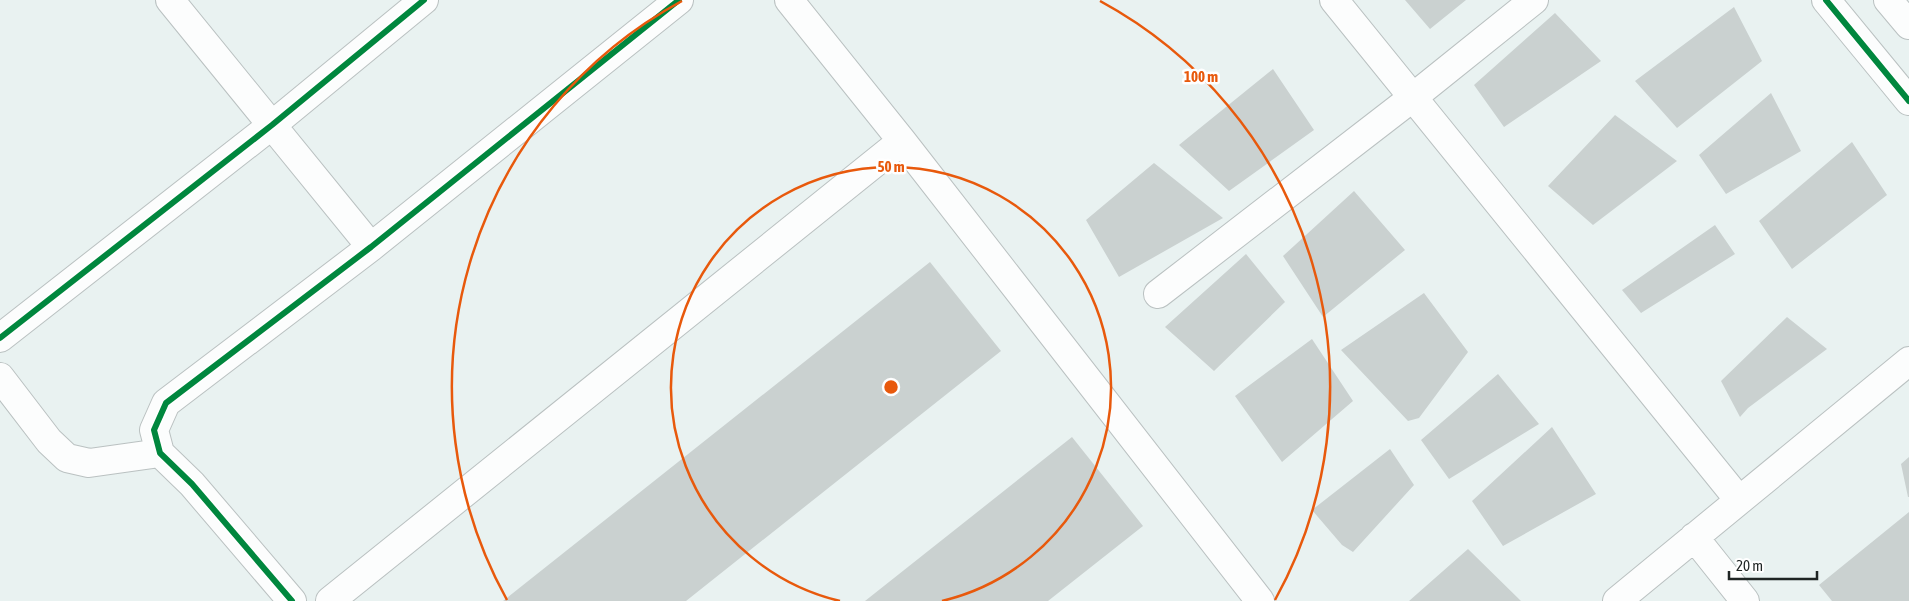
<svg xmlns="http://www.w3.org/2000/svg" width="1909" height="601" viewBox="0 0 1909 601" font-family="'Asap Condensed',sans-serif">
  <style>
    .building { fill: #cad1d0 }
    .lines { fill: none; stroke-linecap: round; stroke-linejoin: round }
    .minor-casing { stroke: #bac1c1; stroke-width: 30 }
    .minor { stroke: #fcfdfd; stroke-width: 28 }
    .cycleway-casing { stroke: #fff; stroke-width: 9 }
    .cycleway { stroke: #00873e; stroke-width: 6 }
    .ring { fill: none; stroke: #e8590c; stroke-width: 2.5 }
    .centre { fill: #e8590c; stroke: #fff; stroke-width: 2.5 }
    .ring-label { font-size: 15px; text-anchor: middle; font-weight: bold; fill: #e8590c; stroke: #fff; stroke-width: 5; stroke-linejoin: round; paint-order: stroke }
  </style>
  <rect width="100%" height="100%" fill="#e9f2f1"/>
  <!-- building -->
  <path class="building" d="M1405,0H1466L1430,29Z
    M1734,7L1762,61L1677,128L1635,81Z
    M1555,13L1601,61L1504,127L1474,85Z
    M1273,69L1314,130L1229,191L1179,145Z
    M1771,93L1801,151L1726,194L1699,155Z
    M1615,115L1677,161L1593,225L1548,186Z
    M1852,142L1887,195L1792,269L1759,221Z
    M1154,163L1223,218L1119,277L1086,220Z
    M1354,191L1405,250L1323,317L1283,256Z
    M1715,225L1735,254L1641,313L1622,290Z
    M1246,254L1285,302L1214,371L1165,327Z
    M930,262L1001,351L686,601H503Z
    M1424,293L1468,352L1419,418L1408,421L1341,350Z
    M1787,317L1827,349L1748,408L1740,417L1721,381Z
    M1312,339L1353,401L1282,462L1235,396Z
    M1498,374L1539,424L1449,479L1421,440Z
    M1552,427L1596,494L1503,546L1472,501Z
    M1072,437L1143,526L1048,601H865Z
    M1390,449L1414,485L1353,552L1342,545L1312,510Z
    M1909,457V497H1908L1901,464Z
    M1909,512V601H1832L1819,585Z
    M1468,549L1521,601H1409Z"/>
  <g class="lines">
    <!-- minor casing -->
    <g class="minor-casing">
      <path id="minor" d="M170,0L371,247
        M789,0L902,141L1260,601
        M1334,0L1739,500
        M1826,0L1909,101
        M1888,0L1909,25
        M1158,294L1412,98L1534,0
        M0,338L272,125L424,0
        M0,377L49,441L67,458L89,463L160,453
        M1694,537L1745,601
        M292,601L192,484L160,453L154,430L166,403L371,247L679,0
        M330,601L902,141
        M1617,601L1909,361"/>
    </g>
    <!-- minor -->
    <use href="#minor" class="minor"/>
    <!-- cycleway casing -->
    <g class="cycleway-casing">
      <path id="cycleway" d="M1826,0L1909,101
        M0,338L272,125L424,0
        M292,601L192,484L160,453L154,430L166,403L371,247L679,0"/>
    </g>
    <!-- cycleway -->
    <use href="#cycleway" class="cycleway"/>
  </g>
  <!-- distance rings -->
  <g class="ring">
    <path d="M840 601A220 220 0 1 1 942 601"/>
    <path d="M507 600A439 439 0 0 1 682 1M1100 1A439 439 0 0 1 1275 600"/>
  </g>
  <circle cx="891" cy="387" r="8" class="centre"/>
  <g class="ring-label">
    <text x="1201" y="82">100 m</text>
    <text x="891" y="172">50 m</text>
  </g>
  <!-- scale -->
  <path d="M1729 571v8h88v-8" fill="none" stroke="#1f2524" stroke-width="2.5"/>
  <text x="1736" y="571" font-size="15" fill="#1f2524" stroke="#ffffff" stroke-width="4" paint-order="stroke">20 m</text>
</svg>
